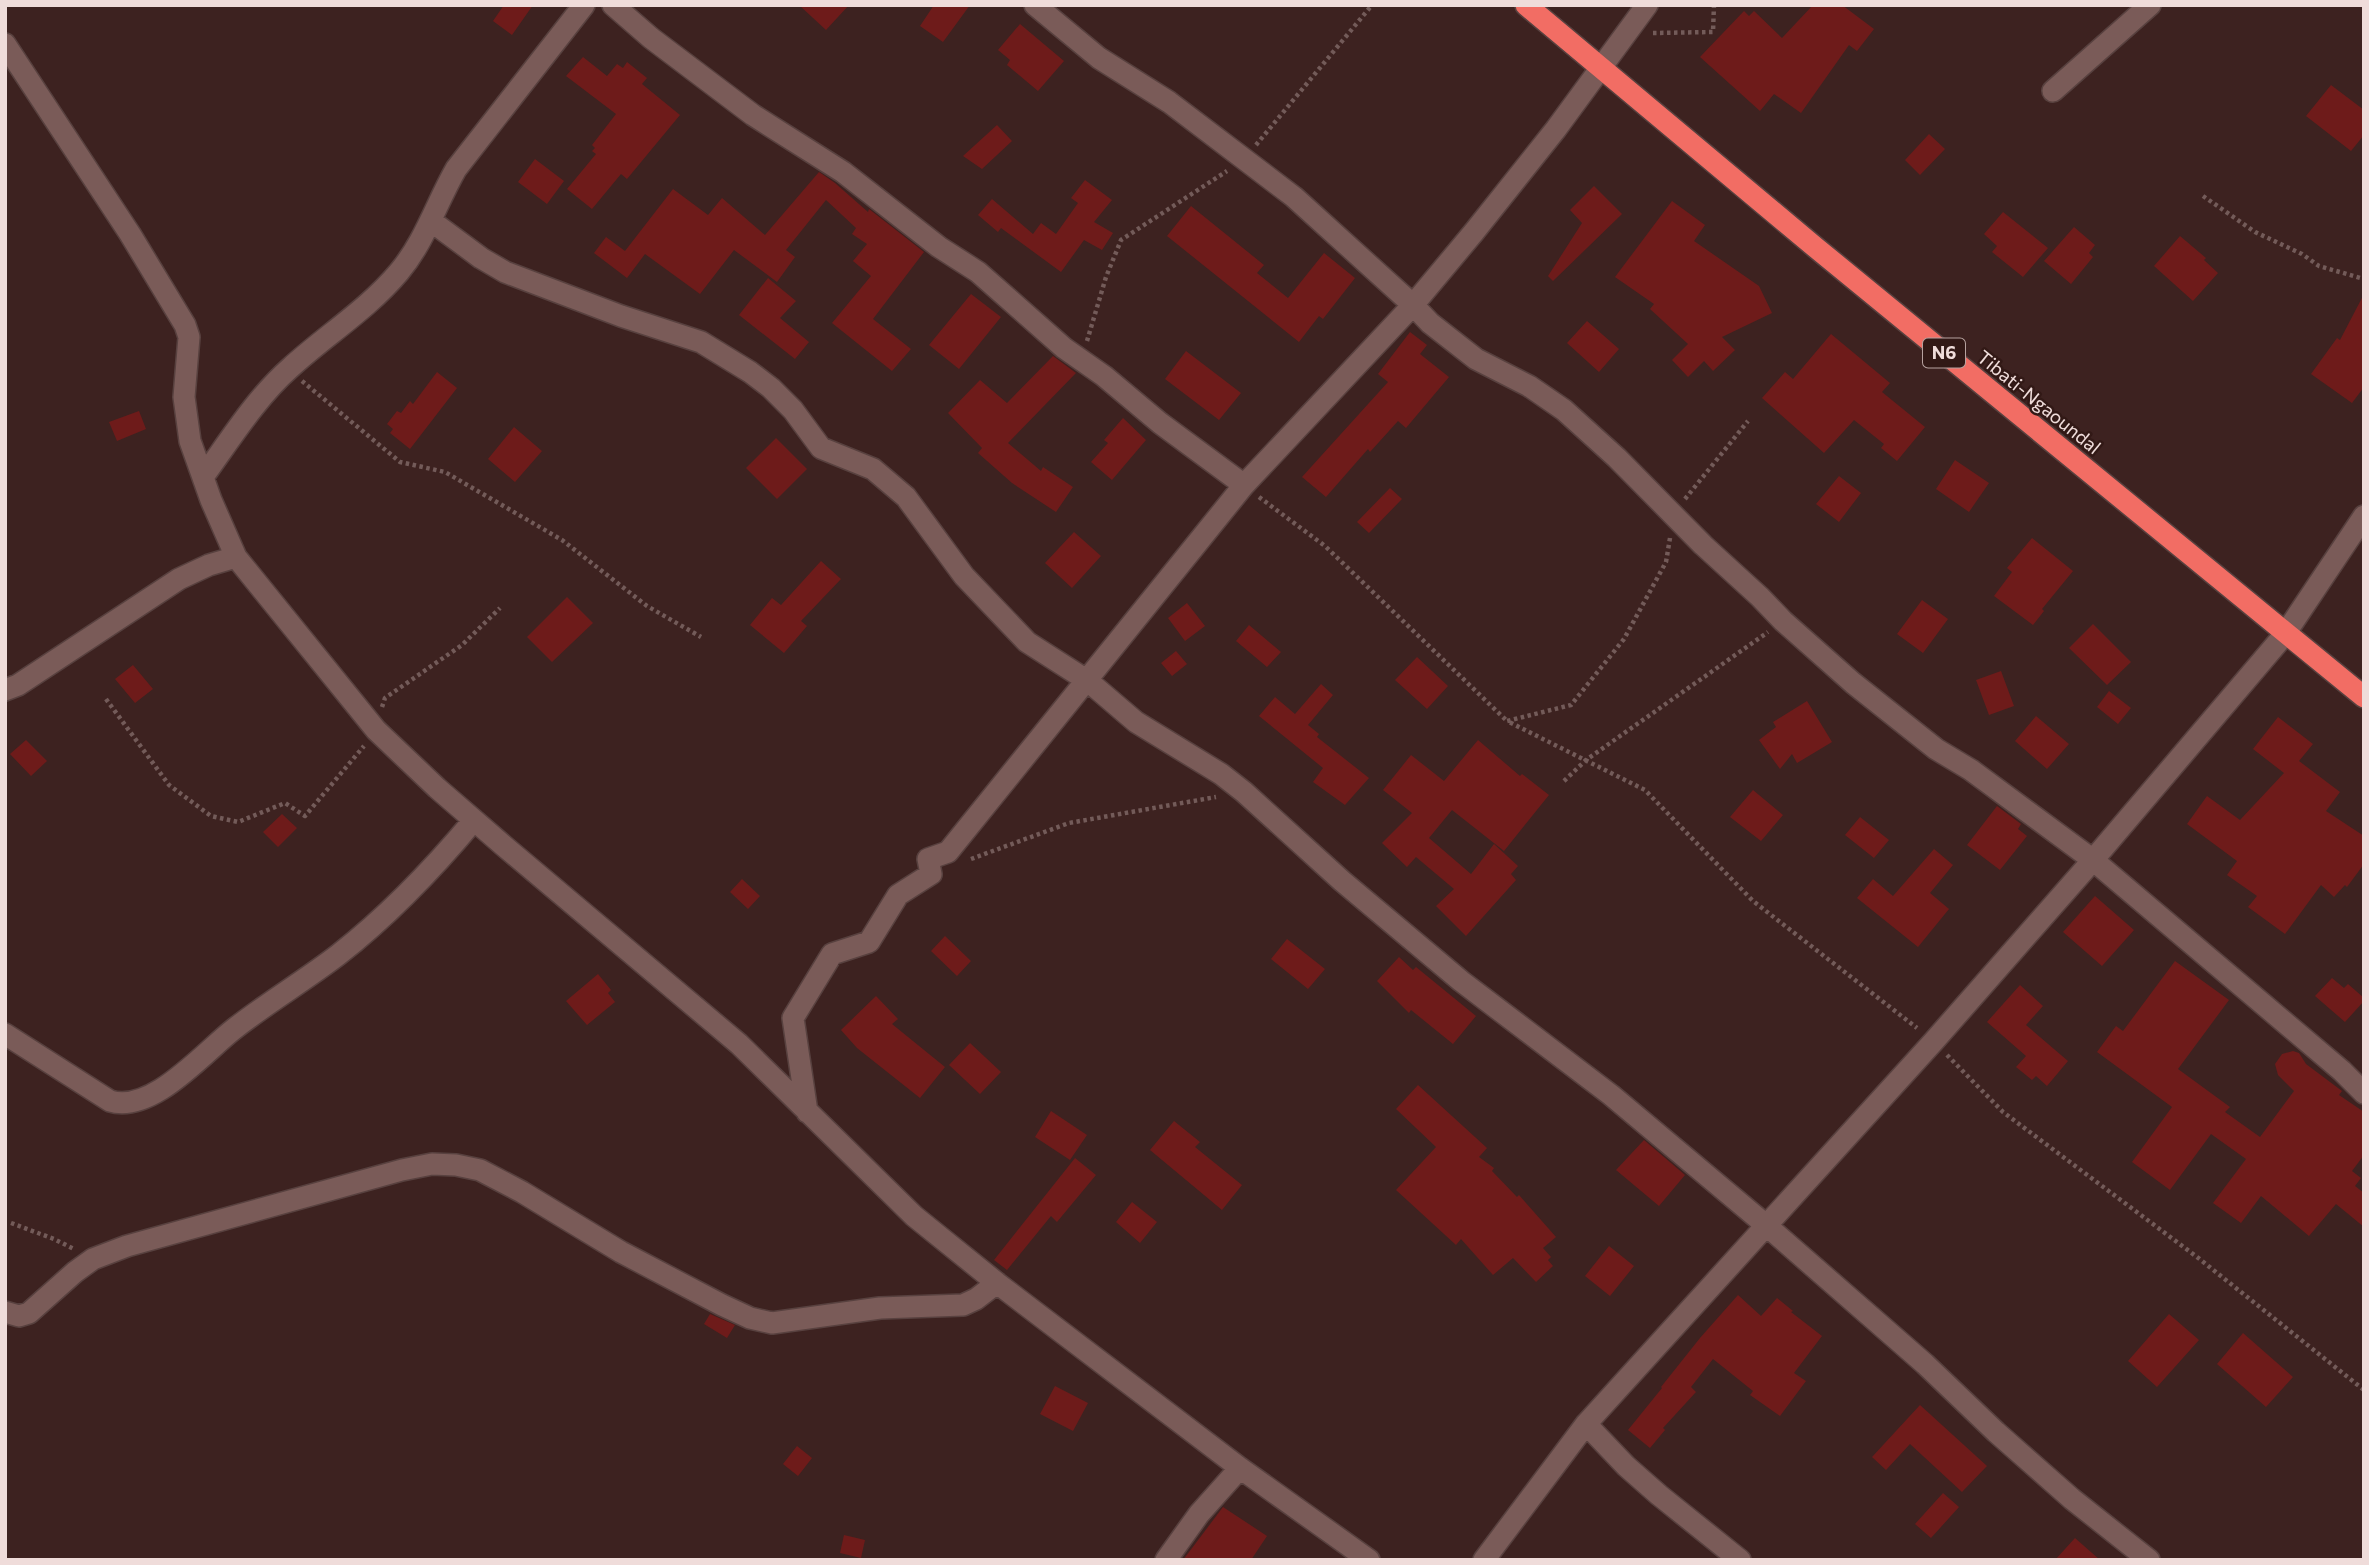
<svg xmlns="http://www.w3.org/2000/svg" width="2369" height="1565" viewBox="0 0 2369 1565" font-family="Commissioner,sans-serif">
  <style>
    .building { fill: #6e1b1a }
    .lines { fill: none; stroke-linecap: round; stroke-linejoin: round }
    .minor-casing { stroke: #58413f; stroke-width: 24 }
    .highway-casing { stroke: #58413f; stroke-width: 24 }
    .path { stroke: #735b59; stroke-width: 4.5; stroke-dasharray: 3.5 3.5; stroke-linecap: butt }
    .minor { stroke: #7a5b58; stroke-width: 21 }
    .highway { stroke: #f26d64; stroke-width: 21 }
    .labels { text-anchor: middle; stroke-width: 5; stroke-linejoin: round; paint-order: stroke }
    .shield { fill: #321916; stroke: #b6a29f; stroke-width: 2 }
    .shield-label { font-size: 18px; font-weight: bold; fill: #efdcda }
    .street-label { font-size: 19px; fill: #efdcda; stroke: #321916 }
  </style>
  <rect width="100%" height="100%" fill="#3d2220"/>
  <!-- building -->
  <path class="building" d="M504,5H533L512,35L493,21Z
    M799,5H849L826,30Z
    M934,5H970L943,42L920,26Z
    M1813,5H1842L1874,29L1857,51L1849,45L1801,113L1774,94L1760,111L1700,57L1744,11L1749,16L1754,11L1782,38Z
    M1020,24L1064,61L1038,91L1007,65L1010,60L998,50Z
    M583,57L607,76L617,64L623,68L627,62L647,78L642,84L680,115L627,179L621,174L592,209L567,189L596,154L592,151L595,148L592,145L616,114L566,76Z
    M2331,85L2364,110V135L2351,151L2306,116Z
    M997,125L1012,141L982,169L963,156Z
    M1929,134L1945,149L1920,175L1905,160Z
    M535,159L564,181L547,204L518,182Z
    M819,172L835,183L868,212L869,209L924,252L873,319L911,349L892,371L832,323L871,276L853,261L867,244L852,234L856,228L826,200L786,250L795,257L777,282L734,250L700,294L645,254L627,278L594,253L606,237L625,251L673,189L708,215L722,198L765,235Z
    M1085,180L1112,200L1094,222L1113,233L1102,250L1084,240L1061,272L1001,228L998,232L978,215L992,199L1033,234L1041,223L1056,234L1078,203L1071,198Z
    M1594,186L1622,214L1553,281L1548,276L1582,223L1570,210Z
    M1672,201L1705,225L1694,241L1759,286L1772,313L1722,337L1735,350L1713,371L1704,361L1688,377L1672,360L1688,344L1650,309L1654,304L1615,277Z
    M1191,206L1264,265L1257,273L1288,298L1324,253L1355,278L1323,319L1319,316L1299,342L1167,236Z
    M2003,212L2048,248L2023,277L1992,252L1997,246L1984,234Z
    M2074,227L2095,245L2089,253L2093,257L2071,284L2044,261Z
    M2180,236L2206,258L2204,260L2218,273L2193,301L2154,266Z
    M768,278L796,301L780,318L809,342L795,359L739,315Z
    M971,294L1001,317L959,369L929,345Z
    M2364,294V387L2352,403L2311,374L2337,338L2340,340Z
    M1587,321L1619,349L1599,372L1567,343Z
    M1410,332L1427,345L1420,354L1449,377L1406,428L1398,421L1370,452L1368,449L1326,497L1302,477L1388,382L1378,374Z
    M1831,334L1890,383L1882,392L1925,427L1897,461L1881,448L1884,444L1854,420L1824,453L1762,398L1785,372L1793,379Z
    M1186,351L1241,393L1219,420L1165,379Z
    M1053,356L1076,373L1008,443L1041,471L1043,467L1073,487L1056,512L1012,483L978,453L982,448L948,413L980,380L1007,403Z
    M437,372L457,388L410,449L390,433L393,429L387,424L397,411L401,413L410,401L413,404Z
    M139,411L146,429L117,441L109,422Z
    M1123,418L1146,440L1112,480L1091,462L1108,443L1104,440Z
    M514,427L542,451L515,482L488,459Z
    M776,438L807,469L777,499L746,468Z
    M1955,460L1989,483L1969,512L1936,489Z
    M1839,476L1861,493L1839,522L1816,504Z
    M1390,488L1402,499L1369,533L1357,522Z
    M1074,532L1101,556L1072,588L1045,563Z
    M2032,538L2073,571L2042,609L2044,611L2033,625L1994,596L2012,572L2007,568Z
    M821,561L841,579L801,621L807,626L784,653L750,625L772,598L781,605Z
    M567,597L593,623L552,662L527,637Z
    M1922,600L1948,619L1923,653L1897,634Z
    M1187,603L1205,626L1185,641L1168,618Z
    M2093,624L2131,662L2107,685L2069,648Z
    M1249,625L1281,652L1267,667L1236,641Z
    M1176,651L1187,664L1172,676L1161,663Z
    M1417,657L1448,686L1427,709L1395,680Z
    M133,665L153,689L135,703L115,679Z
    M2001,671L2014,706L1989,715L1976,680Z
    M1321,684L1333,695L1308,725L1319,734L1317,737L1369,778L1345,805L1313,782L1323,768L1259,716L1275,697L1295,714Z
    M2109,691L2131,708L2118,724L2097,707Z
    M1807,701L1832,742L1797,763L1792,754L1780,769L1759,740L1776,727L1773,722Z
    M2036,716L2069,744L2047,769L2015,741Z
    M2278,717L2313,744L2299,761L2340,792L2326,811L2364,836V864L2347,887L2345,885L2334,897L2321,885L2285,934L2248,907L2257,896L2227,875L2237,861L2187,824L2207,796L2240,820L2284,773L2253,749Z
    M26,740L47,761L31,776L10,754Z
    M1478,740L1520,776L1522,774L1549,795L1504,851L1452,810L1429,838L1471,874L1494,844L1518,866L1511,874L1516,880L1466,936L1436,906L1454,889L1416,857L1407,867L1382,843L1412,813L1383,790L1411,755L1444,781Z
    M1753,790L1783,815L1761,841L1730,817Z
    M1997,806L2021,824L2018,829L2027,836L2000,870L1967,845Z
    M282,814L297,828L278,847L263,832Z
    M1860,817L1889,840L1874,858L1845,835Z
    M1934,849L1953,865L1930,893L1949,909L1918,947L1857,898L1873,879L1893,896Z
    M742,879L760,896L748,909L730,892Z
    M2095,896L2134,930L2102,966L2063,932Z
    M945,936L971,961L957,976L931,951Z
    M1287,939L1325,969L1308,989L1271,959Z
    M1399,957L1413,970L1416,967L1476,1016L1453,1044L1411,1010L1409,1013L1377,981Z
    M2175,961L2229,1000L2178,1069L2230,1107L2225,1112L2260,1137L2294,1091L2278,1075L2275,1064L2282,1054L2293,1051L2299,1053L2306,1064L2342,1091L2339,1095L2364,1112V1155L2352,1171L2361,1178L2355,1186L2364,1193V1227L2336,1204L2309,1236L2261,1196L2241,1223L2213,1203L2246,1159L2211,1134L2170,1190L2132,1162L2172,1107L2097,1052L2116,1026L2123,1031Z
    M598,974L611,990L608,993L615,1002L587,1025L566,1001Z
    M2332,978L2344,988L2348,984L2364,998V1001L2345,1022L2315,996Z
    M2020,985L2043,1006L2026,1025L2068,1061L2047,1086L2036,1076L2032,1080L2016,1067L2026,1056L1987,1022Z
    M876,996L898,1019L892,1024L945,1067L920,1098L857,1048L841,1030Z
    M970,1043L1001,1072L980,1094L949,1065Z
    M1418,1085L1487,1148L1479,1157L1494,1168L1492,1171L1517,1197L1519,1195L1556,1237L1543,1248L1551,1257L1548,1260L1553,1266L1536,1282L1513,1258L1493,1275L1461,1239L1456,1245L1396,1190L1436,1147L1396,1109Z
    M1051,1111L1087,1135L1070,1160L1035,1137Z
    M1174,1121L1200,1142L1195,1147L1242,1185L1222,1210L1150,1150Z
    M1644,1140L1685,1175L1659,1206L1616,1170Z
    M1075,1158L1096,1175L1057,1222L1051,1216L1007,1270L994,1260Z
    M1132,1202L1157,1222L1140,1243L1116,1222Z
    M1609,1246L1634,1266L1610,1296L1585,1276Z
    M1738,1295L1761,1316L1777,1298L1793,1311L1791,1312L1822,1336L1794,1373L1806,1381L1780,1416L1750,1395L1753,1391L1713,1359L1691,1387L1696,1392L1663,1428L1665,1430L1650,1448L1628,1430L1662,1388L1661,1387L1700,1338Z
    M710,1314L735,1325L727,1338L704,1324Z
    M2169,1314L2199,1340L2157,1387L2128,1361Z
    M2243,1333L2293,1377L2266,1407L2217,1364Z
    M1055,1386L1088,1403L1073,1431L1040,1414Z
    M1920,1405L1987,1466L1962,1492L1910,1444L1886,1470L1872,1457Z
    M797,1446L812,1458L798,1476L783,1464Z
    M1943,1493L1959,1507L1931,1538L1915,1524Z
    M1223,1507L1267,1536L1251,1560H1183Z
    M844,1535L865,1540L861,1558L840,1553Z
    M2075,1538L2100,1560H2055Z"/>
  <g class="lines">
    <!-- minor casing -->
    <g class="minor-casing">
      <path id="minor" d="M613,5L651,38L753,115L843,172L939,247L978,272L1064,348L1104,376L1160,423L1244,485
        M1035,5L1099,58L1169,102L1294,197L1413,305L1430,323L1476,359L1529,386L1564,410L1617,458L1703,545L1760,597L1783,621L1853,683L1936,749L1971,770L2093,860L2342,1071L2364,1093
        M5,44L130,234L185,325L189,337L184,397L190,441L211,500L236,557L376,730L437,788L504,846L739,1044L914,1216L997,1283L1240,1468L1369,1560
        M2053,91L2150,5
        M431,221L481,258L505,272L621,316L701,342L750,372L771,388L793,410L821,448L873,469L906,497L964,576L1027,642L1088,681L1136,722L1221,774L1244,792L1342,881L1461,981L1611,1095L1767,1226L1925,1364L1996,1432L2072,1499L2149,1560
        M203,477C230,440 256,398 290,368C326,335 367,310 399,272C425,241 436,204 456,169L584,5
        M5,690L18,685L179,579L209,565L236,557
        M5,1034L110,1101C152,1114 203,1053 234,1029C267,1003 304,981 338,955C388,916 433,869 474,820
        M807,1112L793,1018L832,954L869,942L898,895L931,874L928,859L948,852L1244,485L1413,305L1474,232L1556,129L1647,5
        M5,1312L19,1316L29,1313L75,1272L93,1259L127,1246L402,1170L432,1164L456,1165L480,1170L522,1192L621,1252L722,1305L750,1318L772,1323L880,1308L963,1305L976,1299L997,1283
        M1586,1424L1626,1466L1659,1495L1740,1560
        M1166,1560L1199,1514L1240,1468
        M1484,1560L1586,1424L1934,1041L2093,860L2285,634L2364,516"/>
    </g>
    <!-- highway casing -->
    <g class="highway-casing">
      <path id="highway" d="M1526,5L1815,247L2364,697"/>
    </g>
    <!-- path -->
    <path class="path" d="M1653,33L1713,32L1714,5
      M1256,145L1372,5
      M2203,196L2255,232L2302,254L2319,266L2364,279
      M1087,341L1106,277L1121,240L1227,171
      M302,381L400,462L445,472L562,540L647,606L701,637
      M1259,497L1325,546L1507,721
      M1685,499L1748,421
      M1670,538L1666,562L1624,639L1571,705L1507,721L1645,790L1753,901L1917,1028
      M106,699L169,785L211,816L238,822L285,803L305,816L364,746
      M382,707L385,698L462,645L500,608
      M1564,781L1586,760L1768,632
      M971,859L1069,823L1216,797
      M1947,1055L2003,1112L2197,1257L2364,1390
      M11,1223L54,1239L74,1249"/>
    <!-- minor -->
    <use href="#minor" class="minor"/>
    <!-- highway -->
    <use href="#highway" class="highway"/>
  </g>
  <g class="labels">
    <!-- shield labels -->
    <rect class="shield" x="1923" y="338.5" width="42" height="29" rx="5"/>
    <g class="shield-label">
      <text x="1944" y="359">N6</text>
    </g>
    <!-- street labels -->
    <g class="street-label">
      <text transform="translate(2039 402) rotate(39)" y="7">Tibati-Ngaoundal</text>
    </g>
  </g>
  <!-- border -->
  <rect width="2369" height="1565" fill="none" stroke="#efdcda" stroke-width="14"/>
</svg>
